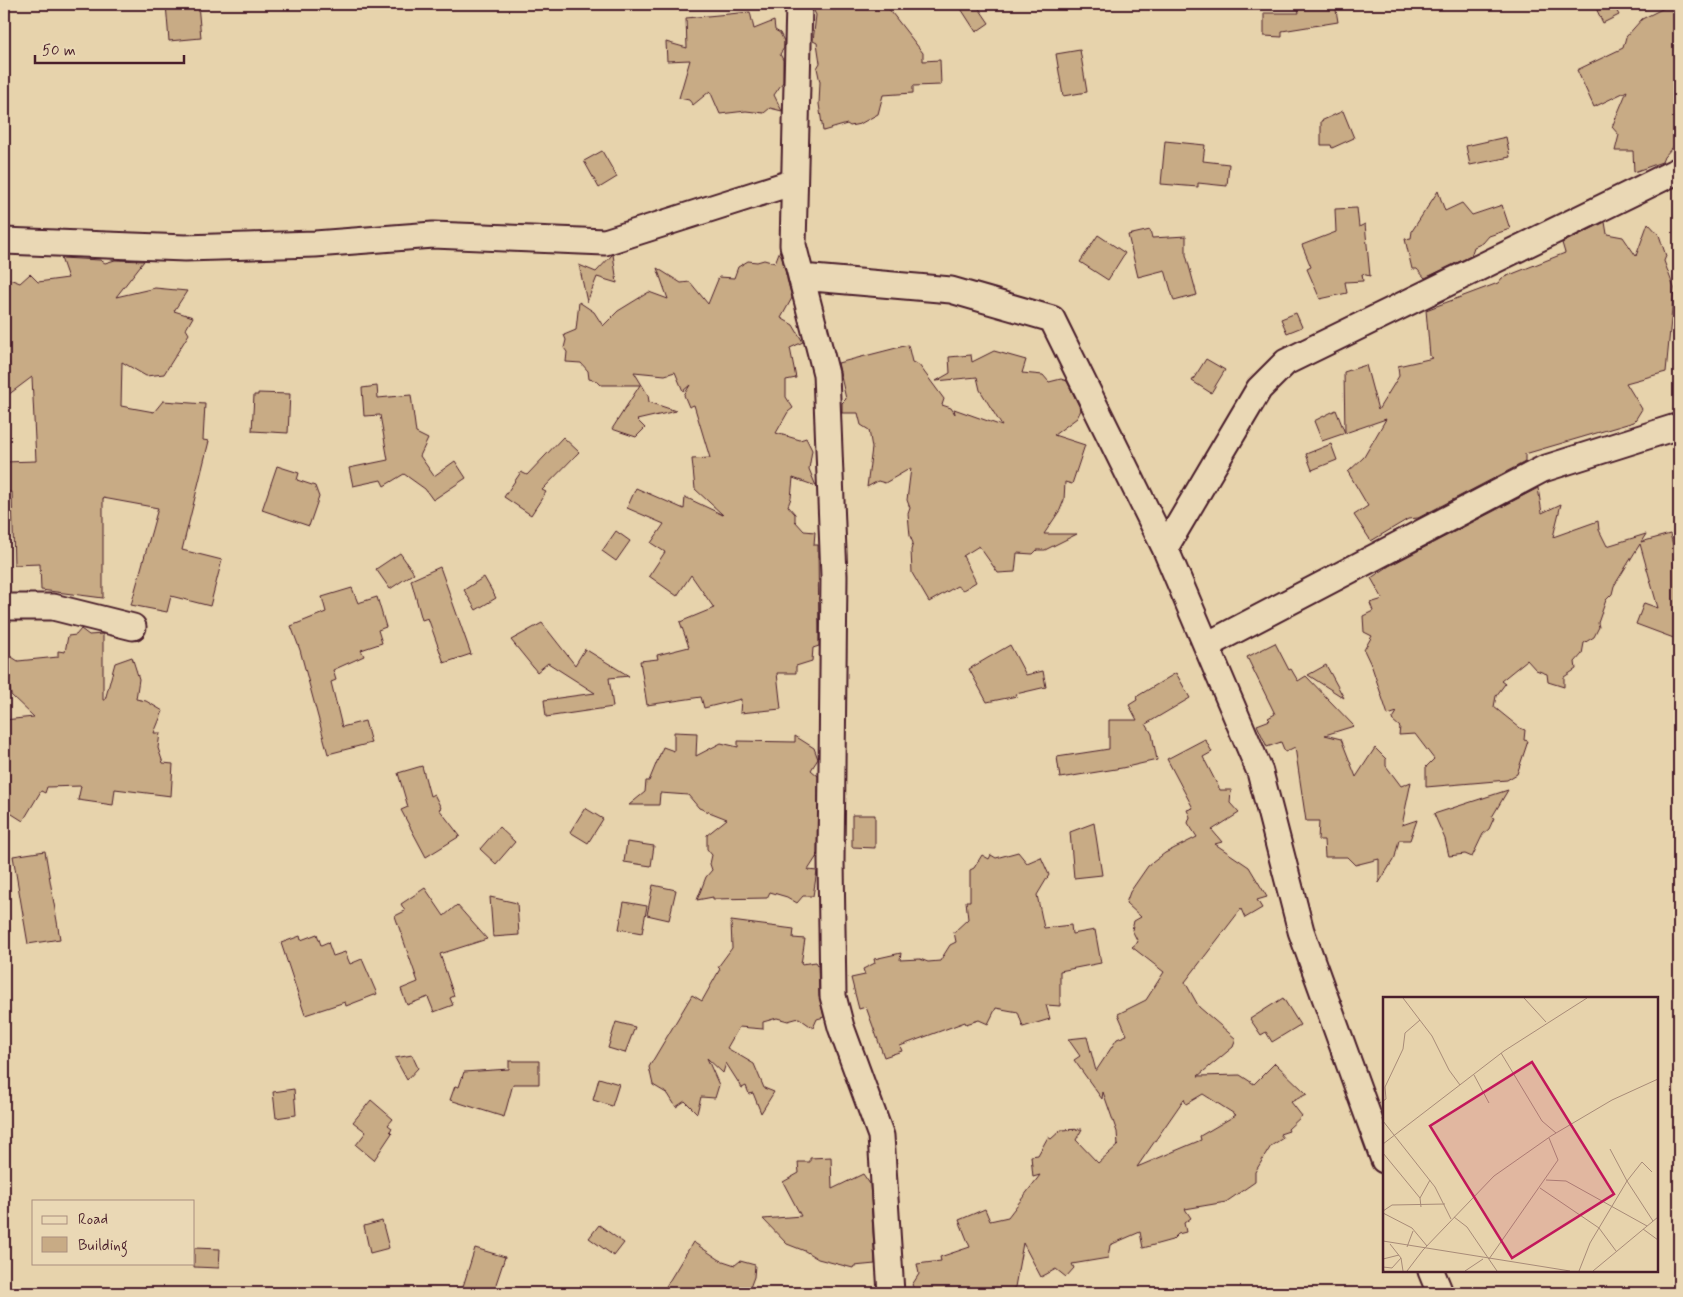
<svg xmlns="http://www.w3.org/2000/svg" width="1683" height="1297" viewBox="0 0 1683 1297" font-family="Mynerve,sans-serif">
  <style>
    .building { fill: #c8ab85; stroke: #4a1f2b; fill-rule: evenodd }
    .lines { fill: none; stroke-linecap: round; stroke-linejoin: round }
    .minor-casing { stroke: #4a1f2b; stroke-width: 29 }
    .minor { stroke: #ead8b5; stroke-width: 25 }
    .inset-road { fill: none; stroke: #a88b78; stroke-width: 1 }
    .view { fill: #c2185b; fill-opacity: 0.15; stroke: #c2185b; stroke-width: 2.5 }
    .inset-edge { fill: none; stroke: #4a1f2b; stroke-width: 2.5 }
  </style>
  <rect width="100%" height="100%" fill="#e7d3ac"/>
  <filter id="ink" filterUnits="userSpaceOnUse"><feTurbulence type="fractalNoise" baseFrequency=".02" numOctaves="2"/><feDisplacementMap in="SourceGraphic" scale="10" xChannelSelector="R" yChannelSelector="G"/><feConvolveMatrix kernelMatrix="1 2 1 2 8 2 1 2 1" color-interpolation-filters="sRGB"/></filter>
  <g filter="url(#ink)">
    <!-- building -->
    <path class="building" d="M166,4H198L201,38L169,41Z
      M819,4H885L923,53V61L940,60L941,85L913,86V93L883,95L878,114L860,124L850,126L847,124L823,131L819,104L820,82L817,68L820,63L817,43L813,41L816,15L814,11Z
      M958,4H976L989,23L976,32Z
      M1297,4H1335L1338,22L1282,31V37L1264,36V13H1299Z
      M1594,4H1613L1619,15L1603,23Z
      M1672,4H1679V140L1664,157L1662,162L1634,172L1633,151H1615L1619,135L1612,127L1627,91L1594,107L1577,70L1623,48L1626,37L1642,19Z
      M750,12L754,29L774,21L775,30L780,33L784,41V48L780,54L783,60V82L774,95L782,111L770,108L764,113L746,111L720,114L710,91L693,105L689,100L679,98L690,60L667,61L666,42L687,48L686,18Z
      M1080,50L1087,92L1063,96L1056,54Z
      M1343,111L1354,138L1332,148L1331,145H1321V121Z
      M1506,137L1510,157L1470,165L1466,146Z
      M1165,141L1205,145L1203,161L1229,164L1227,186L1198,183V187L1161,184Z
      M602,151L617,177L599,188L584,161Z
      M1438,191L1445,211L1462,203L1472,215L1502,205L1510,229L1489,236L1483,243L1474,247L1471,256L1425,278L1417,269H1412L1405,239L1411,238L1412,231Z
      M1357,208L1359,227L1365,224L1370,276L1362,274L1363,281L1345,282L1347,293L1320,299L1307,269L1311,267L1302,245L1336,232L1335,209Z
      M1605,222L1607,234L1623,237L1636,256L1648,223L1659,235L1666,256L1664,261L1674,288L1666,372L1626,383L1642,409L1634,422L1525,454V462L1418,518L1408,519L1371,541L1354,515L1368,506L1348,472L1364,457L1386,419L1322,441L1314,421L1336,410L1345,433L1344,372L1366,365L1378,410L1399,376L1398,366L1433,358L1430,356L1426,310L1498,283L1502,278L1565,253L1562,243Z
      M1150,230L1152,238L1186,236V255L1197,295L1174,301L1165,270L1138,277L1128,235Z
      M1098,235L1125,253L1108,280L1080,262Z
      M780,250L792,298L781,318L793,325L803,342L790,348L796,378L786,380V397L793,408L788,412L776,433L800,440L806,438L812,450L809,469L816,486L793,478L791,498L788,506L795,514V521L804,531L815,532L814,545H818L819,646L813,648L812,661L796,666V673H777L781,709L740,713L741,699L704,708L701,697L647,705L640,661L658,659L657,655L689,647L680,622L714,608L691,575L677,596L649,576L665,552L651,543L664,524L627,508L636,488L684,509L685,497L723,515L695,489L692,459L710,458L694,405L689,407L684,395L690,385L683,391L675,372L665,375L634,372L648,395L649,402L676,411L637,420L645,428L636,437L612,429L640,385H601L597,381L589,379L588,371L581,363L566,362L567,352L564,348L566,340L564,335L576,330L579,302L594,312L603,326L618,311L649,292L668,299L657,268L681,283L690,282L708,304L719,277L734,278L738,267L748,261L757,262L764,260L775,263Z
      M613,254L617,283L597,277L587,302L579,265L596,272Z
      M61,258L100,260L105,263L115,260L144,261L116,297L155,288L187,291L174,311L193,317L186,329L189,334L164,374L146,376L122,362L121,406L154,412L163,401L205,404L203,440L209,441L182,550L222,560L210,606L171,596L167,612L131,605L158,508L103,498V598L41,590L40,564L14,565L12,492H4V462L36,461L32,377L8,395L7,375L9,363L4,349V291L7,278L20,283L30,274L38,282L68,278Z
      M1296,313L1302,327L1287,333L1281,319Z
      M908,345L912,362L919,365L944,399L942,405L951,408L955,414L954,409L1002,426L980,390L977,377L936,381L950,373L949,357L971,355L972,362L994,351L1026,360L1022,373L1043,375L1049,382L1061,379L1067,381L1081,410L1077,418L1054,435L1085,445L1072,484L1065,482L1064,500L1060,510L1044,534H1077L1045,550H1037L1033,554L1017,553L1015,572L998,573L979,546L963,556L976,582L963,590L957,586L929,602L912,573L911,550L913,543L910,536L908,514L910,508L907,500L911,468L885,483L878,481L867,487L872,448L869,430L861,425L858,413H842V403L846,399L838,363Z
      M1206,359L1225,370L1211,393L1192,381Z
      M377,386L378,398L411,395L416,433L428,439L420,456L434,476L455,461L466,478L433,500L425,489L404,474L384,486L381,480L353,486L349,468L388,460L380,415L364,416L362,388Z
      M258,393L290,394L288,433L252,431L254,395H258Z
      M563,437L579,452L542,490L546,492L531,515L504,497L521,472L527,475Z
      M1331,444L1337,460L1312,470L1306,454Z
      M277,466L299,473L297,480L315,486L319,497L309,526L262,510Z
      M1538,488L1542,513L1561,504L1553,537L1598,521L1599,530L1607,546L1646,534L1641,542L1670,534L1679,566V640L1636,624L1644,603L1658,608L1640,544L1614,586L1612,594L1606,600L1598,623L1599,627L1594,637L1584,643L1582,654L1575,662L1576,669L1564,677V687L1548,682L1547,674L1536,670L1527,660L1501,681L1505,684L1496,696L1494,707L1520,728L1525,730L1524,740L1528,741L1517,774L1507,780L1426,787V767L1434,759L1415,734L1399,735L1400,727L1392,720L1397,712L1388,715L1372,667L1364,650L1372,636L1364,632L1363,616L1373,611L1370,603L1383,599L1371,578L1389,566Z
      M616,531L630,541L616,561L602,551Z
      M400,553L414,573L390,589L376,569Z
      M440,567L471,654L444,663L428,618L422,620L411,580Z
      M484,577L496,598L476,610L464,590Z
      M352,588L358,603L377,597L386,627L378,630L382,643L361,650L364,656L333,670L336,680L331,682L342,727L365,721L371,743L328,754L300,650L291,626L326,612L322,597Z
      M542,623L575,665L585,649L629,676L609,678L613,707L546,717L544,700L595,693L548,663L537,672L511,640Z
      M81,629L89,635L103,634V700H105L115,663L132,657L139,679L136,699L146,701L163,711L154,733H160L158,748L163,763L173,764L171,796L115,789L113,805L78,800L81,786L47,787L45,793L41,791L23,821L4,809V720L34,717L11,695L8,675L4,676V652L18,661L58,657V651L65,652L68,636L76,635Z
      M1275,643L1289,670L1291,669L1298,681L1306,676L1354,726L1325,735L1341,739L1356,777L1375,748L1386,759V766L1401,786L1411,782L1402,825L1417,820L1410,840H1399L1395,857L1379,883V859L1355,865L1347,857H1325L1324,840H1318L1319,821H1306L1295,747L1285,752L1281,742L1267,747L1257,725L1270,720L1268,718L1275,714L1247,657Z
      M1010,645L1026,675L1043,671L1046,687L1016,694L1017,696L987,702L969,669Z
      M1326,665L1344,698L1308,675Z
      M1176,673L1190,698L1146,724L1152,734L1157,760L1122,768L1060,778L1057,757L1109,749V720H1137L1129,705L1137,700L1136,697Z
      M674,732L697,733L696,756L721,743L738,747V741L795,742V736L814,748L818,759L811,770L818,776L817,856L808,870L817,871L813,896H803L797,903L787,897L770,892L767,898L713,899V897L697,900L706,877L712,870L710,864L712,855L707,849V835L727,819L699,808L688,795L660,793L659,805H629L645,792L646,781H649L663,747L674,751Z
      M1205,739L1212,752L1203,757L1220,790H1231L1230,803L1239,813L1212,830L1222,842L1215,844L1249,867L1267,897L1257,900L1262,908L1245,918L1241,909L1185,982L1199,1007L1236,1039L1233,1047L1198,1076L1240,1075L1254,1084L1275,1063L1307,1094L1291,1102L1302,1116L1288,1129L1289,1131L1280,1134L1283,1138L1271,1146L1255,1172V1182L1226,1202L1185,1209L1191,1218L1184,1223L1186,1232L1178,1234L1172,1240L1143,1248L1140,1232L1110,1245L1108,1258L1072,1264L1074,1268L1066,1277L1056,1269L1041,1277L1023,1243L1015,1287L1005,1293H917L912,1285L919,1274L917,1264L941,1261L940,1257L970,1247L959,1220L985,1209L990,1221L1008,1217L1040,1175L1033,1177L1031,1156L1038,1155L1048,1137L1051,1139L1061,1130L1082,1129L1076,1140L1098,1163L1118,1145L1117,1132L1103,1092L1102,1099L1074,1060L1080,1056L1068,1039L1087,1037L1096,1071L1117,1039L1127,1035L1118,1014L1146,1000L1164,972L1132,947L1138,942L1132,930L1134,921L1141,917L1126,903L1130,892L1148,866L1165,853L1197,837L1188,823L1190,817L1187,810L1193,808L1167,759ZM1203,1094L1236,1115L1200,1136L1201,1140L1137,1167L1184,1099L1186,1104Z
      M422,766L430,796L434,794L441,808L439,809L460,836L426,857L401,810L408,807L398,773Z
      M1508,790L1492,817L1494,818L1489,829L1483,834L1472,857L1465,854L1449,856L1445,839L1434,814Z
      M585,808L603,819L588,843L570,832Z
      M852,815H875V848L852,847Z
      M1094,823L1102,875L1074,878L1070,832Z
      M499,827L515,842L496,864L480,849Z
      M627,842L654,846L651,866L624,862Z
      M45,851L60,939L28,944L13,856Z
      M1018,852L1027,863L1041,857L1049,875L1037,895L1044,928L1071,925L1072,934L1095,930L1101,963L1060,971V1006L1046,1005L1050,1019L1023,1027L1018,1012L996,1008L988,1024L979,1020L966,1024L965,1022L900,1046L902,1051L884,1057L866,1007L859,1009L851,978L865,975L863,969L875,963L874,959L901,953L900,960L920,959L928,962L940,961L950,945L956,942L954,932L968,919L966,901H970V870L974,868L982,855L989,859L991,855L996,858Z
      M653,885L676,890L669,920L647,915Z
      M425,888L444,916L457,905L487,939L440,954L454,996L450,998L453,1005L434,1012L428,997L407,1005L401,989L418,982L395,916L405,911L401,904Z
      M490,897L517,903L519,935L493,937Z
      M624,902L647,906L642,933L619,929Z
      M731,921L794,929L793,938L805,939L801,964L816,962L818,965L819,996L824,1017L817,1019L813,1028L799,1018L788,1021L777,1018L763,1022V1029L739,1027L727,1048L754,1064L764,1088L774,1092L761,1113L753,1093L749,1094L746,1086L742,1088L726,1063L723,1073L707,1058L719,1085L715,1098L701,1097L697,1113L685,1101L676,1107L668,1094L653,1085L649,1067L692,995L702,1001L720,969L718,967L732,948Z
      M317,934L321,945L328,942L333,956L345,952L350,964L362,959L377,994L346,1006L345,1002L305,1015L281,943L300,936L301,940Z
      M1283,998L1300,1025L1272,1042L1266,1032L1261,1035L1250,1019Z
      M616,1022L635,1027L625,1053L608,1048Z
      M412,1055L418,1068L407,1080L395,1058Z
      M509,1061H539V1084H513L504,1117L450,1100L455,1086L459,1087L464,1072L509,1069Z
      M599,1078L619,1084L612,1106L593,1100Z
      M294,1089L296,1115L276,1118L273,1092Z
      M371,1100L393,1119L388,1125L392,1128L390,1131L392,1133L374,1160L356,1145L366,1132L353,1122Z
      M831,1157L832,1189L863,1174L870,1184L875,1264L854,1266L853,1268L818,1259L805,1251L787,1244L763,1219L801,1216L783,1182L799,1173L798,1162H810V1158Z
      M382,1221L389,1248L370,1253L364,1226Z
      M599,1225L624,1243L614,1256L589,1238Z
      M693,1242L720,1260L735,1265L740,1261L755,1265L754,1277L748,1293H662Z
      M194,1248L220,1249L219,1268L194,1267Z
      M475,1248L505,1257L493,1293H461Z"/>
    <g class="lines">
      <!-- minor casing -->
      <g class="minor-casing">
        <path id="minor" d="M799,4L793,245L826,374L834,576L831,861L833,996L841,1027L881,1136L891,1293
          M4,241L185,248L315,244L433,235L605,242L794,182
          M801,277L951,290L1052,319L1165,548L1260,772L1301,931L1384,1160
          M1165,548L1259,389L1286,362L1679,170
          M4,607H53L133,627
          M1207,645L1543,469L1679,426
          M1431,1271L1440,1293"/>
      </g>
      <!-- minor -->
      <use href="#minor" class="minor"/>
    </g>
  </g>
  <!-- overview -->
  <g transform="translate(1383 997)">
    <rect width="275" height="275" fill="#e7d3ac"/>
    <path class="inset-road" d="M20,1L49,39L66,73L77,88M141,1L163,25M118,56L159,124L173,136M91,78L106,106M0,104L3,102L2,90L20,52L22,36L37,23M0,124L52,190L68,222M0,147L121,54L204,1M227,152L244,184L259,165L269,175M0,156L37,201M163,183L183,184L264,229M157,191L216,231L233,254M38,210L37,201L47,183M0,214L9,208L62,207M0,216L29,231L44,249M71,220L84,230L114,274M260,232L275,243M0,244L187,274M7,247L18,261L20,274M24,250L30,234M0,262L16,258M106,262L175,163L166,141M1,274L0,270L9,271L18,261M24,274L40,253L111,179L168,139L229,103L275,82M82,274L100,262M196,274L207,246L244,184L270,224M210,274L275,220"/>
    <path class="view" d="M149,65L231,197L129,261L47,129Z"/>
    <rect width="275" height="275" class="inset-edge"/>
  </g>
  <!-- margin -->
  <rect width="1683" height="1297" fill="none" stroke="#ead8b5" stroke-width="20"/>
  <rect x="10" y="10" width="1663" height="1277" fill="none" stroke="#4a1f2b" stroke-width="2" filter="url(#ink)"/>
  <!-- legend -->
  <rect x="32" y="1200" width="162" height="65" fill="#ead8b5" stroke="#aa8e7e"/>
  <rect x="42" y="1216" width="25" height="8" fill="#ead8b5" stroke="#aa8e7e"/>
  <text x="78" y="1224" font-size="15" fill="#4a1f2b">Road</text>
  <rect x="42" y="1237" width="25" height="15" fill="#c8ab85" stroke="#aa8e7e"/>
  <text x="78" y="1250" font-size="15" fill="#4a1f2b">Building</text>
  <!-- scale -->
  <path d="M35 55v8h149v-8" fill="none" stroke="#4a1f2b" stroke-width="2.5"/>
  <text x="42" y="55" font-size="15" fill="#4a1f2b" stroke="#ead8b5" stroke-width="4" paint-order="stroke">50 m</text>
</svg>
